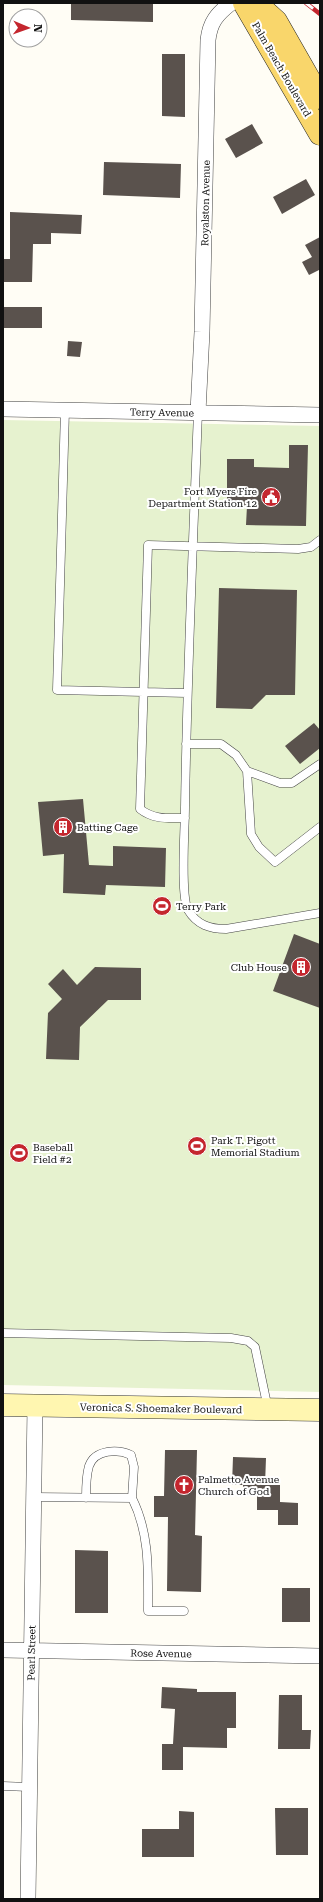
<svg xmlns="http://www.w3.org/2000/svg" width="323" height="1902" viewBox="0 0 323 1902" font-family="'Roboto Serif',serif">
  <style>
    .pitch { fill: #e6f2cf }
    .building { fill: #5a524d }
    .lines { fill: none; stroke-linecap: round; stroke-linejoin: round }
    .lane-casing { stroke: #444; stroke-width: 9 }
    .street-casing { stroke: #444; stroke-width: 16 }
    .secondary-casing { stroke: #333; stroke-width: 23 }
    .primary-casing { stroke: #222; stroke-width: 23 }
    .lane { stroke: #fff; stroke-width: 8 }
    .street { stroke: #fff; stroke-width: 15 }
    .secondary { stroke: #fff6b0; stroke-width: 22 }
    .primary { stroke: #f9d66b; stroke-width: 22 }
    .rail-casing { stroke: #c4262e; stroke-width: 4.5 }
    .rail { stroke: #fff; stroke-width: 3; stroke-dasharray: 9; stroke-linecap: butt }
    .labels { text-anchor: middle; stroke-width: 4; stroke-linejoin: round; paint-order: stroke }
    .street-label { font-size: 10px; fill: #111; stroke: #fff }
    .poi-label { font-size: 10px; fill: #111; stroke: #fff; text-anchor: start }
  </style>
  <rect width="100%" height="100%" fill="#fffdf5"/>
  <!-- pitch -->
  <path class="pitch" d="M3,420L320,426V1392L3,1385Z"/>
  <!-- building -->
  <path class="building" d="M71,3H153V22L71,20Z
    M162,54H185V117L162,116Z
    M252,124L263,143L236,158L225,139Z
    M104,162L181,164L180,198L103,195Z
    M306,179L315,195L282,214L273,197Z
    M10,212L82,215L81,234L51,233V244H33L32,282H3V259H10Z
    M320,237V272L319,270L309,275L302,262L312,257L305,245Z
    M3,307H42V328H3Z
    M68,341L82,342L80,357L67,356Z
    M289,445H308L306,526L246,525L247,506L227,505V459H254V467L289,468Z
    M219,588L297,590L295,695H266L252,709L216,708Z
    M314,723L320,730V748L300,764L285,746Z
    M83,799L89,865L113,866V846L166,848L165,887L106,885L105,895L63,893L64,854L43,856L38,802Z
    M294,934L320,944V1008L273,991Z
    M95,967L141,968V1000H108L80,1027L79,1060L46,1059L48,1013L62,999L48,984L63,969L77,985Z
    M165,1450H197L195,1535L202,1536L201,1592L167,1591L168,1517H154V1496H164Z
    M233,1457L266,1458L265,1485H280V1502L298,1503V1525H278V1510H257V1495H243V1485H232Z
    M75,1550L108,1551V1613H75Z
    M282,1588H310V1622H282Z
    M162,1687L197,1689V1692H236V1728H227V1748L183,1747V1770H162V1744H173L175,1709L161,1708Z
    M279,1695H302V1730H311L310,1749H278Z
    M275,1808H308V1855H276Z
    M179,1811L194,1812V1857H142V1829H179Z"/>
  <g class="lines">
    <!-- lane casing -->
    <g class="lane-casing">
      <path id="lane" d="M65,410L57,690L187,693
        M198,412C193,544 187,676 185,808C185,828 180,895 188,910C197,925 210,929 226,929L320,913
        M186,744H221L236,755L247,771L251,834L259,847L275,862L320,827
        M247,771L280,783H292L320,764
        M185,818C168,818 154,820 140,809L148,545L298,549L311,547L320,540
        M3,1333L231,1338L248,1341L255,1347L268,1409
        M34,1497L132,1498L134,1467L131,1455C118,1449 95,1449 89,1466C86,1476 86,1487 86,1498
        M132,1498C150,1534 148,1571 148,1611H184
        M3,1786L29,1787"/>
    </g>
    <!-- street casing -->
    <g class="street-casing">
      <path id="street" d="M3,409L320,415
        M198,412L202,332L208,40C210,22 217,14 231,3
        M3,1650L320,1656
        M28,1899L35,1406"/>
    </g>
    <!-- secondary casing -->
    <g class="secondary-casing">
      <path id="secondary" d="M3,1405L320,1410"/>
    </g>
    <!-- primary casing -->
    <g class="primary-casing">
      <path id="primary" d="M244,3L320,134
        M256,3L276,21L320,98"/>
    </g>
    <!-- lane -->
    <use href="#lane" class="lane"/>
    <!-- street -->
    <use href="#street" class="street"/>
    <!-- secondary -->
    <use href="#secondary" class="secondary"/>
    <!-- primary -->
    <use href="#primary" class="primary"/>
    <!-- rail casing -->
    <g class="rail-casing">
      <path id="rail" d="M306,3L320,14"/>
    </g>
    <!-- rail -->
    <use href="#rail" class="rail"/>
  </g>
  <!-- icons -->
  <defs>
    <g id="civic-disc" transform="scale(1)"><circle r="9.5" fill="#c4262e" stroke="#fff"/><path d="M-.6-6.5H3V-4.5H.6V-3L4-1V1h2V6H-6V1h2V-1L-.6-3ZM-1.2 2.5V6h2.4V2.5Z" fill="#fff"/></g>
    <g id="building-disc" transform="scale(1)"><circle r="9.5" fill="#c4262e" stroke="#fff"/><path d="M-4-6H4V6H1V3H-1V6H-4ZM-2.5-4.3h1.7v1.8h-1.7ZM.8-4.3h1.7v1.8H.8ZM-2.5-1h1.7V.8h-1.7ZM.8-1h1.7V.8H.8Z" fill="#fff"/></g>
    <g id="stadium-disc" transform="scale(1)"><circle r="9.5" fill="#c4262e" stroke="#fff"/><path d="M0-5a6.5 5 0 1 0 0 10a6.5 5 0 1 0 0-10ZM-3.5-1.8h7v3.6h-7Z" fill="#fff"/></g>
    <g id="church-disc" transform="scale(1)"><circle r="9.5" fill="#c4262e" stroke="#fff"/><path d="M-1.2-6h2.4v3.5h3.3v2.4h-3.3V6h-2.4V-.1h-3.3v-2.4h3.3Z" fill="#fff"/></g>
  </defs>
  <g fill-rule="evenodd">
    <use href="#civic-disc" x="271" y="497"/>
    <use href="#building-disc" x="63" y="827"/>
    <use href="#stadium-disc" x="162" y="906"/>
    <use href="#building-disc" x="301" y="967"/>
    <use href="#stadium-disc" x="197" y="1146"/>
    <use href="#stadium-disc" x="19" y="1153"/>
    <use href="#church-disc" x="184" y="1485"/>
  </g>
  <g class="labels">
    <!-- street labels -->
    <g class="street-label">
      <text transform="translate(282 69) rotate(60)" y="4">Palm Beach Boulevard</text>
      <text transform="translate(205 203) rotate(-89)" y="4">Royalston Avenue</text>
      <text transform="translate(162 412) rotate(1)" y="4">Terry Avenue</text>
      <text transform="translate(161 1408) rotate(1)" y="4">Veronica S. Shoemaker Boulevard</text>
      <text transform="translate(31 1653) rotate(-89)" y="4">Pearl Street</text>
      <text transform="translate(161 1653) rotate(1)" y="4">Rose Avenue</text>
    </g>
    <!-- poi labels -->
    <g class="poi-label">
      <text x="257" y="495" text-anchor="end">Fort Myers Fire<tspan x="257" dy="12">Department Station 12</tspan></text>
      <text x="77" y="831">Batting Cage</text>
      <text x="176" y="910">Terry Park</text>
      <text x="287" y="971" text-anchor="end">Club House</text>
      <text x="211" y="1144">Park T. Pigott<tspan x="211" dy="12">Memorial Stadium</tspan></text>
      <text x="33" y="1151">Baseball<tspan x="33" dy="12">Field #2</tspan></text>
      <text x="198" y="1483">Palmetto Avenue<tspan x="198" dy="12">Church of God</tspan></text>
    </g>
  </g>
  <!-- border -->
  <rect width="323" height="1902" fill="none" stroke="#111111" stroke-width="8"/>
  <!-- north arrow -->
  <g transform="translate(28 28) rotate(92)"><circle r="19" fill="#ffffff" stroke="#a0a0a0"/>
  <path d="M0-3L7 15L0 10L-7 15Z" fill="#c4262e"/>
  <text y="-6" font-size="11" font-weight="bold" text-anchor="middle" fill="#111111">N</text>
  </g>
</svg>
